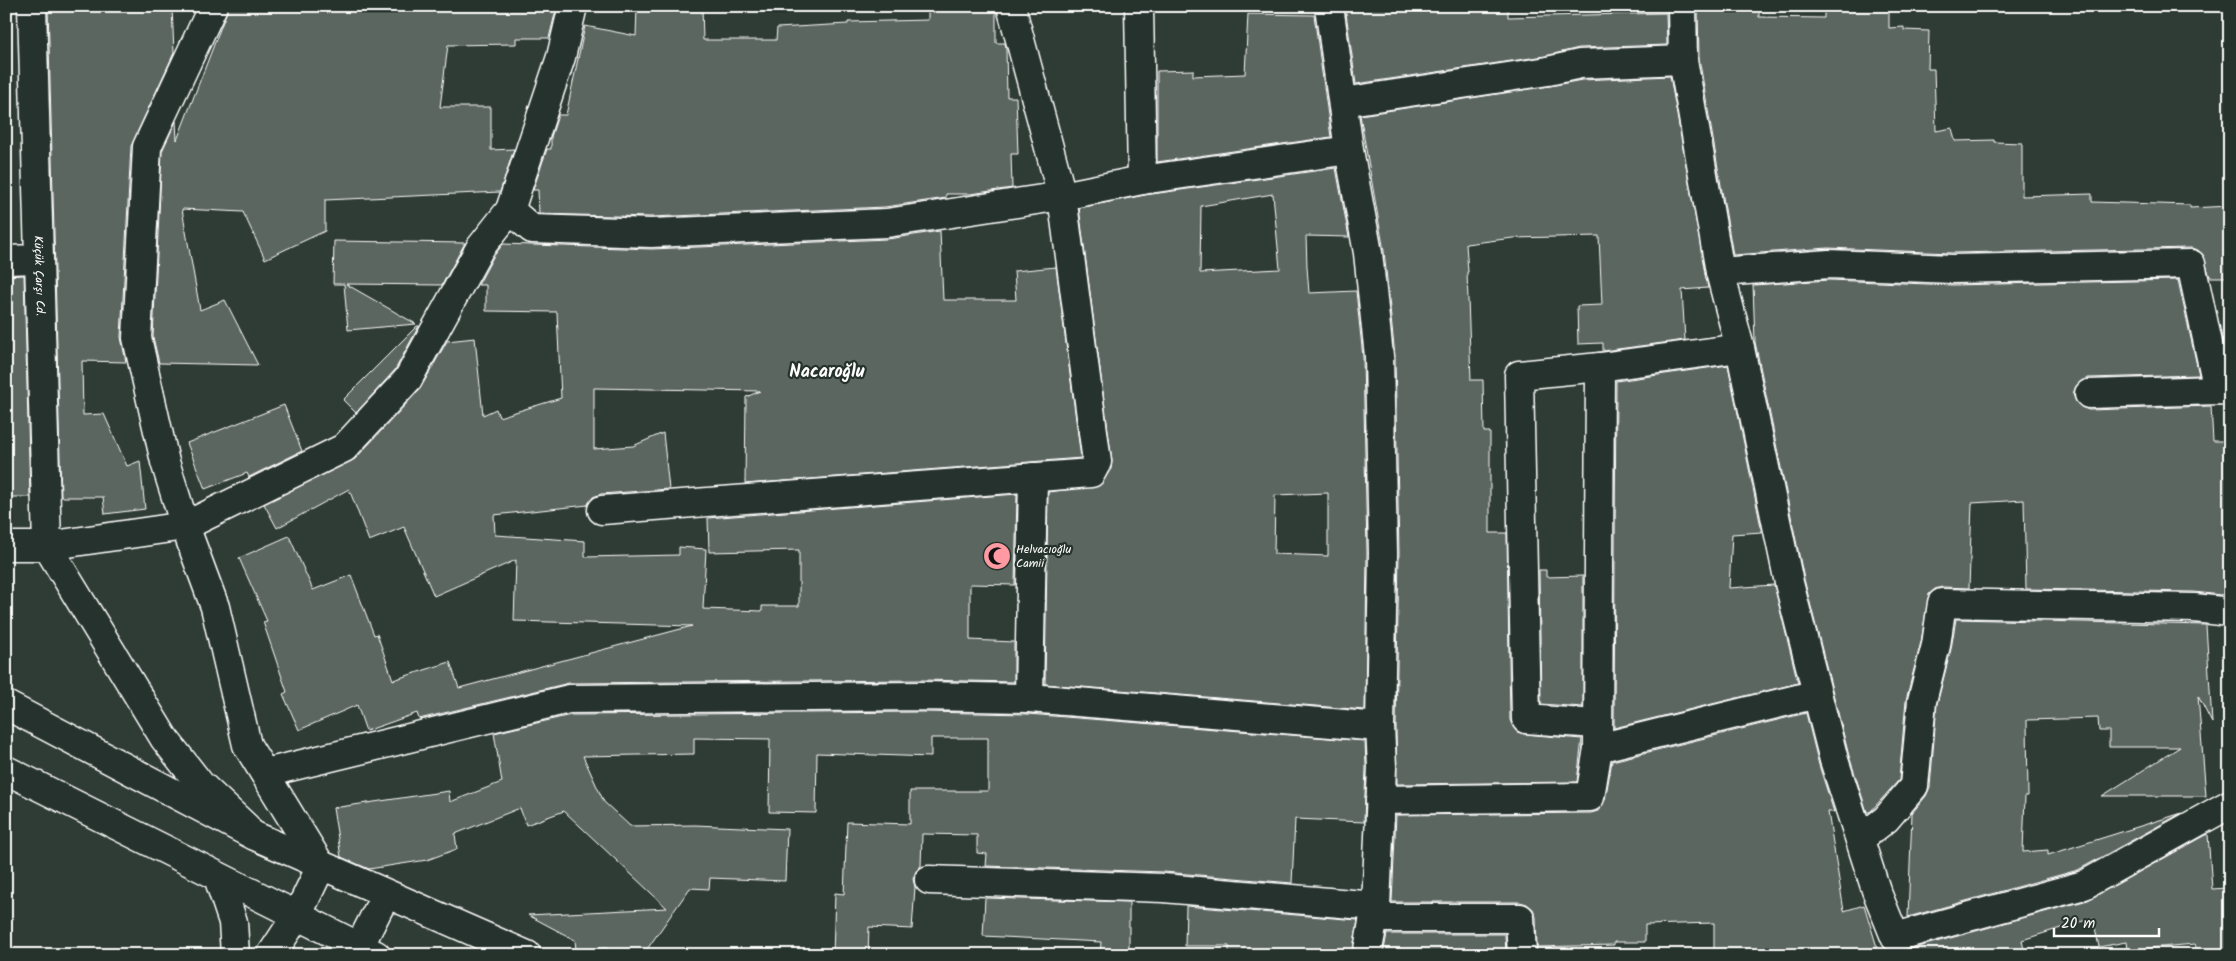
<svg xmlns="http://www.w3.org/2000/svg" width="2236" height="961" viewBox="0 0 2236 961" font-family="Kalam,sans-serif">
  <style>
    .building { fill: #5b6661; stroke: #fff; fill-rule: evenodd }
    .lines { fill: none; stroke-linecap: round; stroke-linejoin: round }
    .minor-casing { stroke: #fff; stroke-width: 31 }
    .major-casing { stroke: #fff; stroke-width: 31 }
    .minor { stroke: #26332d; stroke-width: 28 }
    .major { stroke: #26332d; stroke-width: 28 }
    .labels { text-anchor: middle; stroke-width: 4.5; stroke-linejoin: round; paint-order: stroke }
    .street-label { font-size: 12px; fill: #fff; stroke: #26332d }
    .poi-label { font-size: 12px; fill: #fff; stroke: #26332d; text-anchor: start }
    .district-label { font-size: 18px; font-weight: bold; fill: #fff; stroke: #26332d }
  </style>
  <rect width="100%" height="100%" fill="#2f3b35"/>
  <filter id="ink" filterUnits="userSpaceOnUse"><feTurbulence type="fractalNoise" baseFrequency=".02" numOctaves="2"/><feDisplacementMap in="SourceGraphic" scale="10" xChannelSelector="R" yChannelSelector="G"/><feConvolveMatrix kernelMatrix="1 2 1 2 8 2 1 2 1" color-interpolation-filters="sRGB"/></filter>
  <g filter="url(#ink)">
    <!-- building -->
    <path class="building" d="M48,6H172L174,53L131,146L121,337L126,362L82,361L83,415L104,414L127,466L140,461L145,509L105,514L103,497H61Z
      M229,6H557L549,38H516V44L448,45L440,107H491V150L514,149L500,192L325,200V231L265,259L243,212L182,209L200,310L225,300L258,365L159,363L153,337L162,151L176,121L177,140Z
      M637,6H702L703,40H776L777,28L848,24V22L928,20V6H996V43H1005L1006,48L1007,97H1016L1018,154H1011L1012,188L970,194H946V198L885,207L651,217L539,214L538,190H533L547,149H551V137L558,115H566L585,26L636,36Z
      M1345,6H1508V17L1666,13L1667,45L1579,48L1545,56L1356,84Z
      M1759,6V17L1824,18V6H1889V28L1904,27V30L1929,31L1928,69H1934L1936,131L1952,128L1955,141L1994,140V142L2022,143V196L2092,194V202L2190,205V208L2230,206V277H2210L2203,255L2198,250L2191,248L1952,253L1828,248L1733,255L1699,58L1698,7Z
      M1248,14L1314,15L1331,137L1157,162V71L1193,70V76L1245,74Z
      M1670,76L1708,288L1682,290L1685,340L1603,351V343L1578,344L1577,306L1602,305L1599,236L1513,238L1466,244L1468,272H1467L1471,380H1483L1484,432H1490V533H1507L1510,720L1513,727L1517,732L1524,734L1582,739L1577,782L1397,784L1396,727L1399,553L1395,356L1384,251L1360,115L1550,86L1582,80Z
      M1336,168L1349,237L1306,236L1307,267L1309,293L1356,291L1363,357L1367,553L1365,710L1045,684L1048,492L1099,486L1111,469L1112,461L1079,208L1145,195ZM1273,194L1280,269L1200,273L1201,206ZM1328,493V556L1274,554L1275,495Z
      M940,231L943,300H1016L1014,271L1056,267L1081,458L745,484L746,397L760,391L594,388V449L633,446L663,433L669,489L601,494L593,497L588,505L494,515L495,535L585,541V557L679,555V547L706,549L703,609L762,611V606H799V550L709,552L708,518L1017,494L1015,585L970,584V640L1014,642V682L922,680L569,683L419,719L417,713L366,731L357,705L299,730L283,694L287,692L263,622L267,621L239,558L289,536L313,590L351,575L374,635L377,634L393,680L450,662L459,688L692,626L514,621L516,560L434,596L404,527L369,541L349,489L277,528L264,504L355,459L420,389L447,341L475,338L483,415L496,409L499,417L561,398L557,312L486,311V285H478L493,257L503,244L652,249L888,239Z
      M334,241L465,243L442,285L346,284L416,324L348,330L344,284H333Z
      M24,275L30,497H6V276Z
      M1829,280L1952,285L2178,280L2199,375L2088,378L2081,381L2076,386L2073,394L2076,402L2081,407L2089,410L2211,406L2213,441H2230V596L2194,592L2026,589L2024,500L1972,503L1969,588L1942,587L1935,589L1929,594L1921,642L1906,700L1899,780L1870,812H1867L1849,756L1804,579L1755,342L1753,285Z
      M417,326H419L395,370L356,413L343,400Z
      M1728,365L1762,532L1732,534L1729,588L1774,585L1798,683L1614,728L1616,381Z
      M284,405L302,451L249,477L247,473L205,489L187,443Z
      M1539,570H1546V577L1583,576V707L1541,704Z
      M1956,619L2206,625L2212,723L2198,696L2206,796H2102L2180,747H2109V731H2099L2098,718L2027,720L2028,796H2025L2023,852L2048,850V855L2182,813L2078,870L1908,917L1912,813L1926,796L1930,787L1937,704L1951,649Z
      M922,712L1028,714L1365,741L1366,767L1364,822L1295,819L1292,883L1164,872L986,866L987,854L977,853V835L922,834L921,866L916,871L913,879L915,887L912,929L869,927L868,955H833L835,893L844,894L847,822L910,824V791H988V738H931V757L817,753L816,813L769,812L770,739L694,738V754L583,756L604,802L630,826L695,825L787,829L785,881L710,878L709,889L690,888L643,955H616L606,948L576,950L575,940L528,915L667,908L564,811L526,825L520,808L455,834L457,849L427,860L369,869L341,857L333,808L449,791L450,802L502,782L494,733L571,715Z
      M1806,713L1819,765L1834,812H1828L1844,911L1864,905L1877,947L1852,955H1714V923L1645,925V942H1614V945L1537,947L1536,917L1533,909L1527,904L1520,902H1392L1396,815L1591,813L1598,811L1605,800L1612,761Z
      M2208,834L2212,889L2227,888L2230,955H2198L2195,944L2127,950L2126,942L2099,947L2093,918L2022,940L2025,955H1907V950L2088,900Z
      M985,898L1129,902V955H1100L1101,942L983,936Z
      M1186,906L1358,920L1352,955H1229V946H1185Z
      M1387,934H1505L1506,955H1383Z"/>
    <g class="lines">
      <!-- minor casing -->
      <g class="minor-casing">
        <g id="minor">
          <path id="s1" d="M32,6L47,546L164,738L200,784L246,827"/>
          <path d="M213,6L147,147L137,338L165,462L185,526L215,607L247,745L321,866"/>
          <path d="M1139,6L1142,180"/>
          <path d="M1329,6L1349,150L1368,253L1379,356L1383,553L1380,727L1382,767L1376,906L1367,955"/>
          <path d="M1682,6L1683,60L1720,272L1740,348L1789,583L1834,760L1876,890L1895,937L2084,885L2230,804"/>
          <path d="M1343,102L1548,71L1580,64L1683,60"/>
          <path d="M510,210L532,229L651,233L887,223L1062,196L1142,180L1349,150"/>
          <path d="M6,260L38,259"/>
          <path d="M1720,272L1829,264L1952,269L2191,264L2218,390"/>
          <path d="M2089,394L2218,390L2230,391"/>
          <path d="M602,510L1091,473L1097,462L1062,196L1011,6"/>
          <path d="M6,546H47L185,526L344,448L408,379L480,248L510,210L561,57L573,6"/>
          <path d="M1029,698L1033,477"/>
          <path d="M1596,724L1526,719L1519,375L1600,367"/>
          <path d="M1598,748L1817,694"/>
          <path d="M265,773L569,699L922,696L1029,698L1380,727"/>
          <path d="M1380,800L1590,797L1598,748L1600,367L1740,348"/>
          <path d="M1860,839L1886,819L1914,786L1922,701L1936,645L1942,603L2194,608L2230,612"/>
          <path d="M929,880L1163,888L1376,906L1380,918H1520L1522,955"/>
        </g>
      </g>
      <!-- major casing -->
      <g class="major-casing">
        <path id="major" d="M6,705L255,836L527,955
          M6,770L376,955
          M218,877L233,922L235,955
          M271,955L298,914L321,866
          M355,955L386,894"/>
      </g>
      <!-- minor -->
      <use href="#minor" class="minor"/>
      <!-- major -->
      <use href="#major" class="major"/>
    </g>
  </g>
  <!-- icons -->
  <defs>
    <g id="mosque-disc" transform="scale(1.4375)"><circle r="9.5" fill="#ff9aa2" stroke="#26332d"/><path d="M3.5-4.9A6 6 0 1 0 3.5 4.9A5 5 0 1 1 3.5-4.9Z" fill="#111"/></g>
  </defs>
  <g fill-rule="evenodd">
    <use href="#mosque-disc" x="997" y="556"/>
  </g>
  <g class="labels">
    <!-- street labels -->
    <g class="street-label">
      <text dy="4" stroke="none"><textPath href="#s1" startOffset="270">Küçük Çarşı Cd.</textPath></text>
    </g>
    <!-- poi labels -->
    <g class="poi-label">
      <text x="1016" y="553">Helvacıoğlu<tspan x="1016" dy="14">Camii</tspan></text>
    </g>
    <!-- district labels -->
    <g class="district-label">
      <text x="827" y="377">Nacaroğlu</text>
    </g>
  </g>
  <!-- margin -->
  <rect width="2236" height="961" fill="none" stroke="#26332d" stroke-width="25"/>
  <rect x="12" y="12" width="2211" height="936" fill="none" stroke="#fff" stroke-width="2" filter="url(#ink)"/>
  <!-- scale -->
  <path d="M2054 928v8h105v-8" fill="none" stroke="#ffffff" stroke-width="2.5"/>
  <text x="2061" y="928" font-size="15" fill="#ffffff" stroke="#26332d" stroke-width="4" paint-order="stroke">20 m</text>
</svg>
